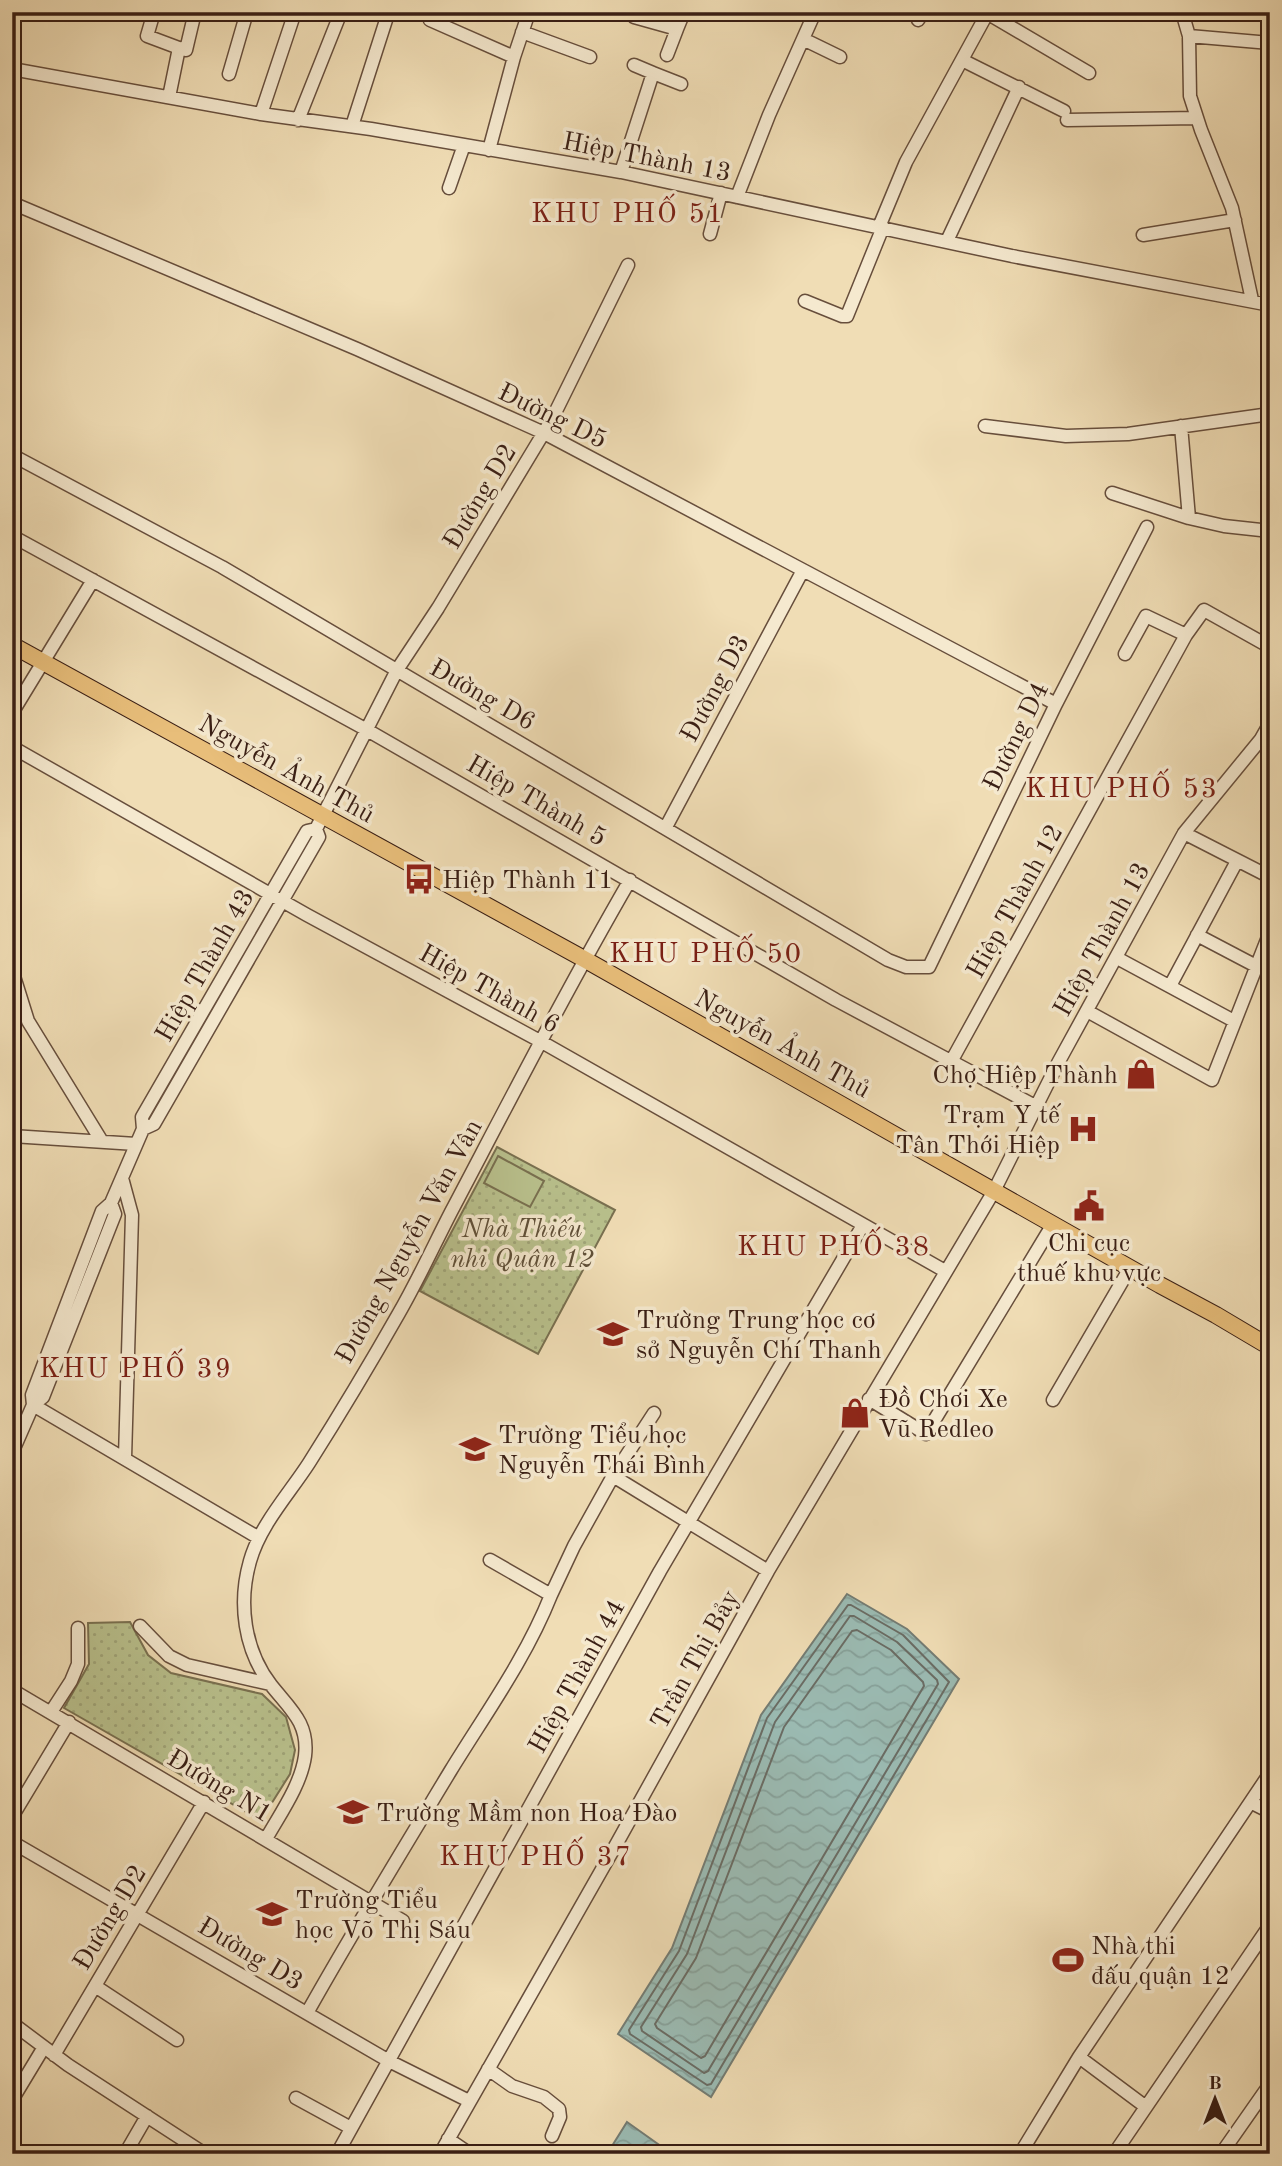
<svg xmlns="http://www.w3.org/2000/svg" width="1282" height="2166" viewBox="0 0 1282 2166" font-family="'Old Standard TT',serif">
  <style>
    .grass { fill: url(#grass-dots); stroke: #797050; stroke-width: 2 }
    .garden { fill: #b9c18d; stroke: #797050; stroke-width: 2 }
    .water { fill: url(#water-waves); stroke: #747c73; stroke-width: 2 }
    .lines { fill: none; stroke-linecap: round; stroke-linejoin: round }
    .shore { stroke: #6a6c64; stroke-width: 2 }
    .minor-casing { stroke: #674e3c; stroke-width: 15 }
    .major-casing { stroke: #391e14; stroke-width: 18 }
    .minor { stroke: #f5e9cf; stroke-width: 12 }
    .major { stroke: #e8be7a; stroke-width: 16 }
    .labels { text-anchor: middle; stroke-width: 7; stroke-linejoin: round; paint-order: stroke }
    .street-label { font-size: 26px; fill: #391e14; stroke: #f5e9cf }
    .poi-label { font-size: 26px; fill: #391e14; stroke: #f5e9cf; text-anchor: start }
    .park-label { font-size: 26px; font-style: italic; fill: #5f4f38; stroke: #f5e9cf }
    .neighbourhood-label { font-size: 28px; letter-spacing: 2px; fill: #7a1f14; stroke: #f5e9cf }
  </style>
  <defs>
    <pattern id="grass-dots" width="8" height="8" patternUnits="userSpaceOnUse" patternTransform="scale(1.75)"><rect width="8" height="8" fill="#b9c18d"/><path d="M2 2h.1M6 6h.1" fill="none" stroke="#a0a579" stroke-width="1.8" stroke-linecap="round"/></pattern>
    <pattern id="water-waves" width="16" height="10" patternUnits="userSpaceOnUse" patternTransform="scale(1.75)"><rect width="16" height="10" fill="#9bbbb3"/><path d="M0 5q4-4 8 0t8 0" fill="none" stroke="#86a099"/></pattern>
  </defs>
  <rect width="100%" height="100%" fill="#f0ddb5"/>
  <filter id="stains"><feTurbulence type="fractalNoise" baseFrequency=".00286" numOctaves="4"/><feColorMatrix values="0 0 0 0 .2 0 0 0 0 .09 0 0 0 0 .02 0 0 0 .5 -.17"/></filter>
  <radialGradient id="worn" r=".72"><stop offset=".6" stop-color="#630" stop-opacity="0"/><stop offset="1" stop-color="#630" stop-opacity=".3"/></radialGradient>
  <!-- grass -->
  <path class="grass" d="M497,1147L615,1210L538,1354L420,1291Z
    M130,1622L148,1655L171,1673L262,1694L286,1717L295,1750L290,1774L263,1817H255L64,1708L89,1664L88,1623Z"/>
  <!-- garden -->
  <path class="garden" d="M498,1156L544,1181L530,1207L484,1183Z"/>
  <!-- water -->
  <path class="water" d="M847,1594L907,1629L959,1679L711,2097L618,2034L672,1948L761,1715Z
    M627,2122L672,2154H607Z"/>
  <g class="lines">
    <!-- shore -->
    <path class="shore" d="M848,1605H851L903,1635L949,1682L711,2084L707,2085L630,2034L629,2030L679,1951L767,1718Z
      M850,1616H854L897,1642L937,1680L938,1684L708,2071L704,2073L642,2031L641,2027L687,1954L775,1722Z
      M857,1630L891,1650L923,1682L924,1686L705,2056L701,2058L657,2028L655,2024L696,1958L784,1727L852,1631Z"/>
    <!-- minor casing -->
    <g class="minor-casing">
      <path id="minor" d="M154,12L147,36L179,48
        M432,12L430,20L514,57
        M1182,12L1189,36L1190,96L1201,130L1232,208L1252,300
        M987,13L1089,73
        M634,17L677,29L684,12
        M918,20L923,12
        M522,32L590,57
        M1189,36L1270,43
        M803,39L840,57
        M667,55L677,29
        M962,60L1064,111
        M634,65L653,73
        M12,69L261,114L371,129L621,172L1012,256L1270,305
        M229,74L247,12
        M169,97L179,48L186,50L195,12
        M261,114L295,12
        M298,120L341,12
        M1067,120L1197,118
        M352,126L387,17
        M489,150L514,57L529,12
        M621,172L653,73L681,84
        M449,188L464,145
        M737,197L769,115L815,12
        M12,203L357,349L544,433L1056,704
        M879,227L906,162L988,12
        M710,234L721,193
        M1143,235L1235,220
        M947,241L1019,87
        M805,301L842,316H847L883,227
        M985,426L1066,436L1128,434L1270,414
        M1181,426L1189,518
        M12,455L222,567L888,960L906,967H929L1056,704L1147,527
        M1112,493L1189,518L1224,526L1270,531
        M12,536L367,730L836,1000L1037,1107
        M1125,654L1146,616L1186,635
        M12,713L93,580
        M12,747L307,915L540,1041L945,1271
        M666,827L803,570
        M1184,833L1270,877
        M1197,935L1256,966
        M1117,958L1234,1021
        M12,970L28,1021L101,1140
        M1170,986L1237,861
        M1087,1011L1212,1080L1270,932
        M952,1060L1186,635L1204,610L1270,647
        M143,1129L154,1124L319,837L316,829L397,670L438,608L552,419L628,265
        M12,1136L136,1144
        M122,1178L132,1215L125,1458
        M869,1399L926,1434L1053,1224
        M1053,1400L1130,1268
        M33,1405L32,1395L102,1211L111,1203L143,1129L142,1117L307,831L316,829
        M33,1405L259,1538
        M654,1413L613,1476L768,1571
        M12,1453L33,1405L43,1397L115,1214L111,1203
        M551,1595L574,1546L613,1476
        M140,1626L169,1656L187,1665L270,1684
        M12,1690L403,1921
        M51,1712L71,1681L78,1664V1628
        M1252,1803L1270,1812
        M12,1817L69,1722
        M266,1839C280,1814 301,1785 305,1756C309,1723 290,1709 271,1685C244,1650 238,1603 250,1561C260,1525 289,1494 309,1463C340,1414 370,1364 399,1313C418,1280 434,1245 451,1212C510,1100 567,989 630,880
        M12,1842L389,2061L469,2101
        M95,1986L177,2040
        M307,2013C353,1931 402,1851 451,1770C486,1713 526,1658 551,1595L490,1560
        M12,2023L68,2065L205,2154
        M54,2055L204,1802
        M1079,2057L1146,2107
        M488,2069L512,2086L544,2097L559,2109L560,2117L552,2136
        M296,2098L351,2128
        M12,2100L44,2047
        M448,2139L470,2154
        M125,2154L147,2116
        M337,2154L660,1571L863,1225
        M440,2154L617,1843L768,1571L994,1191L1058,1063L1184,833L1261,739L1270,723
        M1020,2154L1079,2057L1270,1773
        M1114,2154L1270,1925
        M1221,2154L1270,2084"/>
    </g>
    <!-- major casing -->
    <g class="major-casing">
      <path id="major" d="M12,645L584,959L1160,1285L1216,1315L1270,1347"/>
    </g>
    <!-- minor -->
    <use href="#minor" class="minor"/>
    <!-- major -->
    <use href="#major" class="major"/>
  </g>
  <!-- icons -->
  <defs>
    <g id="bus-bare" transform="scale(2.415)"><path d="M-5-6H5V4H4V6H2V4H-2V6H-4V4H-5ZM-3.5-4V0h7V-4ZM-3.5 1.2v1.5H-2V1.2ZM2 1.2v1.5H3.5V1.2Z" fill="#8f2418" stroke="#f5e9cf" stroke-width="2.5" paint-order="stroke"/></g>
    <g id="shop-bare" transform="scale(2.415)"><path d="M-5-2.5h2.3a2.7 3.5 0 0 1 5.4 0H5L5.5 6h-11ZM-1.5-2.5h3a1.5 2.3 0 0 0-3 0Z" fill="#8f2418" stroke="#f5e9cf" stroke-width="2.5" paint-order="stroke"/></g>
    <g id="hospital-bare" transform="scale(2.415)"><path d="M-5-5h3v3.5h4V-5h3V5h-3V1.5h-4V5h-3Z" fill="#8f2418" stroke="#f5e9cf" stroke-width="2.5" paint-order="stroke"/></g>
    <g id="civic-bare" transform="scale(2.415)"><path d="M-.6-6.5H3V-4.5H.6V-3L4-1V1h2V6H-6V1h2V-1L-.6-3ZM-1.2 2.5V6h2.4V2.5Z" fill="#8f2418" stroke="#f5e9cf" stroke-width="2.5" paint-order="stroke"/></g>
    <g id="school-bare" transform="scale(2.415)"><path d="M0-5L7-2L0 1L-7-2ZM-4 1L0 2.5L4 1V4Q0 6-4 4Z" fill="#8f2418" stroke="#f5e9cf" stroke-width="2.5" paint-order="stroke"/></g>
    <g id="stadium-bare" transform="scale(2.415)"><path d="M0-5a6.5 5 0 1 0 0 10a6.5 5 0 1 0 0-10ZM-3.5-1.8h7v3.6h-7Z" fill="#8f2418" stroke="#f5e9cf" stroke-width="2.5" paint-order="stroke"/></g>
  </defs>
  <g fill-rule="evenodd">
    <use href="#bus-bare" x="419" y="879"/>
    <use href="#shop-bare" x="1141" y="1074"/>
    <use href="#hospital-bare" x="1083" y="1129"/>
    <use href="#civic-bare" x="1089" y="1206"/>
    <use href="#school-bare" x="613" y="1334"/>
    <use href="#shop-bare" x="855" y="1413"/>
    <use href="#school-bare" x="475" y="1449"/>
    <use href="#school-bare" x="353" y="1812"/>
    <use href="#school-bare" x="272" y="1914"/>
    <use href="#stadium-bare" x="1068" y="1960"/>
  </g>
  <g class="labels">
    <!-- street labels -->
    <g class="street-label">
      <text transform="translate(647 156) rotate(11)" y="9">Hiệp Thành 13</text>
      <text transform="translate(553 415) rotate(26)" y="9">Đường D5</text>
      <text transform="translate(479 496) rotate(-59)" y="9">Đường D2</text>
      <text transform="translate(714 688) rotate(-62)" y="9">Đường D3</text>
      <text transform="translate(483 694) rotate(30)" y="9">Đường D6</text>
      <text transform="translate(1015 736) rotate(-64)" y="9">Đường D4</text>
      <text transform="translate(287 768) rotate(29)" y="9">Nguyễn Ảnh Thủ</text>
      <text transform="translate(537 800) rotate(30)" y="9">Hiệp Thành 5</text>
      <text transform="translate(1014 901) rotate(-61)" y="9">Hiệp Thành 12</text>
      <text transform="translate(1101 939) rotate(-61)" y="9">Hiệp Thành 13</text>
      <text transform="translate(204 965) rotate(-60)" y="9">Hiệp Thành 43</text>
      <text transform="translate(490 988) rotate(29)" y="9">Hiệp Thành 6</text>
      <text transform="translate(783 1043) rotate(29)" y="9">Nguyễn Ảnh Thủ</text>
      <text transform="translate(408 1241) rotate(-61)" y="9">Đường Nguyễn Văn Vân</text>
      <text transform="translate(694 1659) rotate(-61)" y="9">Trần Thị Bảy</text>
      <text transform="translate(576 1676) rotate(-61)" y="9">Hiệp Thành 44</text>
      <text transform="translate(220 1785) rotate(31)" y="9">Đường N1</text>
      <text transform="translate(109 1917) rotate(-59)" y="9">Đường D2</text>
      <text transform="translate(251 1953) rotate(31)" y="9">Đường D3</text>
    </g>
    <!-- poi labels -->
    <g class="poi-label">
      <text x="442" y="888">Hiệp Thành 11</text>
      <text x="1118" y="1083" text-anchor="end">Chợ Hiệp Thành</text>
      <text x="1060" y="1123" text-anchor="end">Trạm Y tế<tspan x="1060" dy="30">Tân Thới Hiệp</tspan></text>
      <text x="1089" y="1251" text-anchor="middle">Chi cục<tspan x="1089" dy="30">thuế khu vực</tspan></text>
      <text x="636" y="1328">Trường Trung học cơ<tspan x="636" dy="30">sở Nguyễn Chí Thanh</tspan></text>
      <text x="878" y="1407">Đồ Chơi Xe<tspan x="878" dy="30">Vũ Redleo</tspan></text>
      <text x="498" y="1443">Trường Tiểu học<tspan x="498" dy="30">Nguyễn Thái Bình</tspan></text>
      <text x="376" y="1821">Trường Mầm non Hoa Đào</text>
      <text x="295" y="1908">Trường Tiểu<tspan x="295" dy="30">học Võ Thị Sáu</tspan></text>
      <text x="1091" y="1954">Nhà thi<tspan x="1091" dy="30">đấu quận 12</tspan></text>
    </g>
    <!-- park labels -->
    <g class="park-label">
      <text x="522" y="1237">Nhà Thiếu<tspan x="522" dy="30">nhi Quận 12</tspan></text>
    </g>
    <!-- neighbourhood labels -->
    <g class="neighbourhood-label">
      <text x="628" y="222">KHU PHỐ 51</text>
      <text x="1122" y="797">KHU PHỐ 53</text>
      <text x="706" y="962">KHU PHỐ 50</text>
      <text x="834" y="1255">KHU PHỐ 38</text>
      <text x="136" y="1377">KHU PHỐ 39</text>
      <text x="536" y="1865">KHU PHỐ 37</text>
    </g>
  </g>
  <!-- margin -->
  <rect width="1282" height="2166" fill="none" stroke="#f0ddb5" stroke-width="42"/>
  <rect x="14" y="14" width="1254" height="2138" fill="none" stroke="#391e14" stroke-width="3.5"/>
  <rect x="21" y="21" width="1240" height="2124" fill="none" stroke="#391e14" stroke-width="2"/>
  <!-- north arrow -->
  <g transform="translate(1215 2099)" stroke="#f5e9cf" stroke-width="5" paint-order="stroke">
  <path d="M0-5L12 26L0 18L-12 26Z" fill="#391e14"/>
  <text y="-10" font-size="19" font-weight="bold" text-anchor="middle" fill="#391e14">B</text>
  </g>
  <rect width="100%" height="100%" filter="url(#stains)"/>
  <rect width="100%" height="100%" fill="url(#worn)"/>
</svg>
